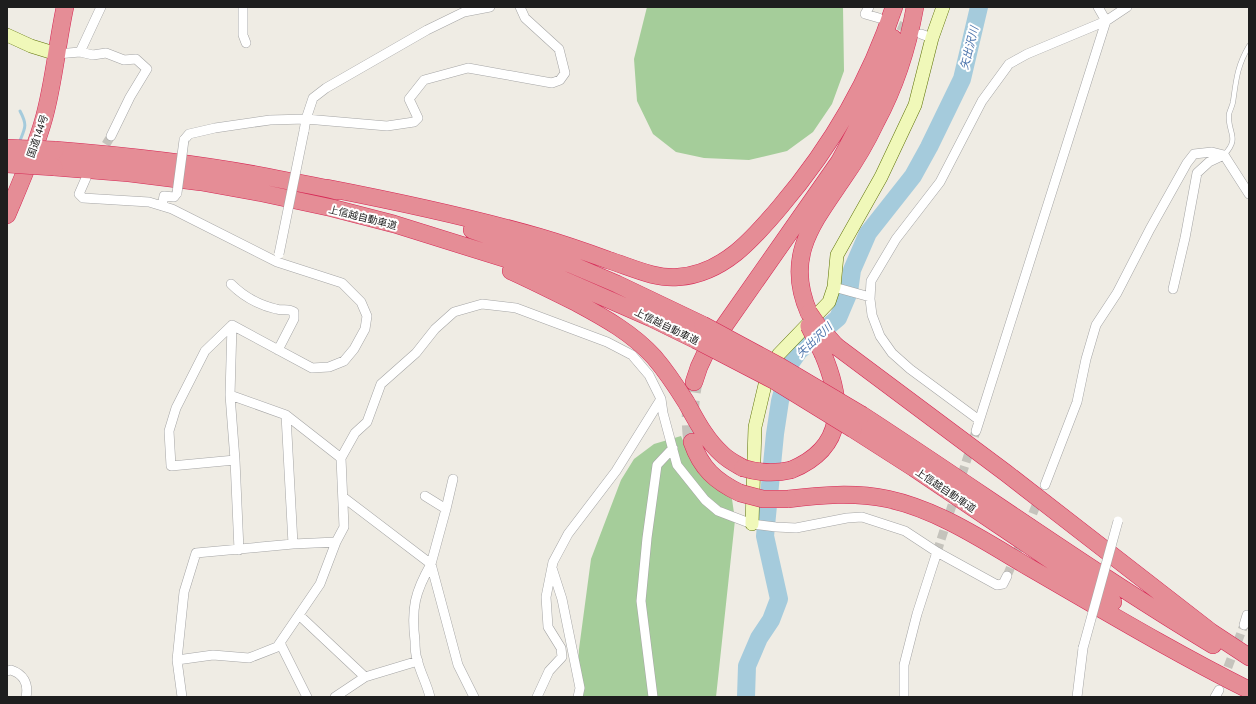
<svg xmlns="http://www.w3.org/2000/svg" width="1256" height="704" viewBox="0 0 1256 704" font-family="'Roboto Condensed','Noto Sans JP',sans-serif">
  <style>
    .forest { fill: #a5cd9a }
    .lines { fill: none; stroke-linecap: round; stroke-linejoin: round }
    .stream { stroke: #a5cbdc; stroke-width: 3 }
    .river { stroke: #a5cbdc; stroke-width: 18 }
    .street-tunnel { stroke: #c5c3bc; stroke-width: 9; stroke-dasharray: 9 4.5; stroke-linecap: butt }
    .highway-tunnel { stroke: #c5c3bc; stroke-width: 17; stroke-dasharray: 17 8; stroke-linecap: butt }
    .lane-casing { stroke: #a5a5a5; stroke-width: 5.5 }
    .street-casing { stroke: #a5a5a5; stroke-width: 10 }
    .secondary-casing { stroke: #5e7307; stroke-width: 14 }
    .highway-casing { stroke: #d62855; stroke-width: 18 }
    .lane { stroke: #fff; stroke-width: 4.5 }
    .street { stroke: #fff; stroke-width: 9 }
    .secondary { stroke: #f0f8b9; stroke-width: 13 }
    .highway { stroke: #e58d96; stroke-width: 17 }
    .street-bridge-casing { stroke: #a5a5a5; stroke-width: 10; stroke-linecap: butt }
    .highway-bridge-casing { stroke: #d62855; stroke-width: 18; stroke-linecap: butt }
    .street-bridge { stroke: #fff; stroke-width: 9 }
    .highway-bridge { stroke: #e58d96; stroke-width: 17 }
    .labels { text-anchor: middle; stroke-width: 4; stroke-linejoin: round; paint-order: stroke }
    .street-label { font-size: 10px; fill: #1e1e1e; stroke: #fff }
    .water-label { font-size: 11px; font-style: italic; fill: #4c74ac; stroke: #fff }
  </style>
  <rect width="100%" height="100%" fill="#efece4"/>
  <!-- forest -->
  <path class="forest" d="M647,7H843L844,71L832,104L813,132L787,151L749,160L704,158L676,152L653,134L637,101L634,59Z
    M681,436L692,461L711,484L732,499L735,520L716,697H576L579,649L591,559L621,480L634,459L654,444Z"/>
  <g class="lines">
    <!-- stream -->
    <path class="stream" d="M19,143C25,128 28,126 20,111"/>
    <!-- river -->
    <path class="river" d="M746,697L747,666L759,638L771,620L779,599L765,536L775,434L780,401L790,364L799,351L838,318L849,292L852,270L868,233L913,176L929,147L962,79L979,7"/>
    <!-- street-tunnel -->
    <path class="street-tunnel" d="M886,20L913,31
      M99,156L111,136
      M937,552L976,431
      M1007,576L1040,496
      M1223,680L1244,625"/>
    <!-- highway-tunnel -->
    <path class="highway-tunnel" d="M692,442C689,421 690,402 694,382"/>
    <!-- lane casing -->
    <g class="lane-casing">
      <path id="lane" d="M1224,155C1241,137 1227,133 1229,114C1230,110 1232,107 1233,102C1236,81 1237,66 1249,46"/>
    </g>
    <!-- street casing -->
    <g class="street-casing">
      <path id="street" d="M243,7V35L246,43
        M869,7L865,14L879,18
        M921,34L932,38
        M80,52L93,55L106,53L124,60L136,59L147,69L130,97L111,136
        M57,54L80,52L101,7
        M304,131L306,119L313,98L326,88L427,30L464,12L490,7
        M184,140L189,134L215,128L270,120L306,119L387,126L414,122L418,118L409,99L424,80L468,68L552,83L560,80L565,73L559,49L525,18L520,7
        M86,178L79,194L83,198L149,202L172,209L277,262L342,283L361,302L367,316L365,329L354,349L344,361L329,367L312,368L232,325
        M162,206L164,196L174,197L177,193
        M231,284C243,296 259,305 276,309C283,311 288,308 294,312V319L278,350
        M834,287L870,297
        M1173,289L1185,238L1197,173L1209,162L1224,155
        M232,325L230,395L235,460L239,550
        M232,325L205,351L176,408L169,431L171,466L235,460
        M230,395L286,415L341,458
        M286,415L293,544
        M979,420L910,369L892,353L880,336L872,315L870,299L871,281L896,239L940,182L982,101L1009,64L1027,54L1106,21L1127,7
        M976,431L1106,21L1098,7
        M1045,485L1077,402L1086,359L1096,325L1117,293L1150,229L1187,163L1194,154L1212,152L1224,155L1249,194
        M343,497L431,564L446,509L425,496
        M446,509L453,479
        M552,568L562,599L580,688L578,697
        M299,615L365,677L418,661
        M1244,625L1247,615L1249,616
        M280,643L307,697
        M177,660L213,655L249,658L277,647L320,584L336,542L344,527L341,458L355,433L367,422L381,384L416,353L435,329L454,312L482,304L516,308L607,342L632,355L649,375L661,399L663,413L677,465L705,500L718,511L752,524L776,527L796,528L847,518L862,517L905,531L937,552L997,585L1003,584L1007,576
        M7,671L11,670C23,674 29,683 26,697
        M182,697L177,660L184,592L196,553L293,544L336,542
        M335,697L365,677
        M430,697C427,684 420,672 417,659C415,653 415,647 415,641C411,608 415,592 431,564L458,665L474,697
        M537,697L549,671L562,657L561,648L548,627L546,597L553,562L568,534L616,471L661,399
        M653,697L641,601L647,538L657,465L673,448
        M904,697V665L917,614L937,552
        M1077,697L1083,648
        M1215,697L1219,690"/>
    </g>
    <!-- secondary casing -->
    <g class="secondary-casing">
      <path id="secondary" d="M7,35L31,46L57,54
        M752,524L755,427L768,372L779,354L829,302L834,287L837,255L881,177L915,105L932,38L943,7"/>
    </g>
    <!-- highway casing -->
    <g class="highway-casing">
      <path id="highway" d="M55,150C130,156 204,164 278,179C297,183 317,186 337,191
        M54,167L129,173L201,182L262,193L332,208L394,224L516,262L564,280L651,318L696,340
        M327,188C399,202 470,217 539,237C563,244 586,252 608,260C631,267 654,279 678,277C723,274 753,239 780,207C830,148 870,81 894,7
        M7,215C20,184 35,151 44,118C54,82 57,44 65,7
        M472,230L570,264L617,284L703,325
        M511,271C533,281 555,292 577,303C605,318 632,333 654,357C666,371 676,386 686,402C696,420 706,440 722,454C728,460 736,464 743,468
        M809,313C784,256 813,223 844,177C856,160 867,141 876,122C895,87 908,46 915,7
        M836,346L1006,473L1211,632L1249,657
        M694,382L699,367L706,352L839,162C861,122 882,82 893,38
        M862,415C979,491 1093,573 1213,645
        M853,429L914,468L1113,602
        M692,442C701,468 715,481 740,493
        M791,470C847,447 843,402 823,354
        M788,499C821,495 854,492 888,499C939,510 986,542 1032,569C1103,610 1175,653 1249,690"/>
    </g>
    <!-- lane -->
    <use href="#lane" class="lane"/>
    <!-- street -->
    <use href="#street" class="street"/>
    <!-- secondary -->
    <use href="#secondary" class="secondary"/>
    <!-- highway -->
    <use href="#highway" class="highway"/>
    <!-- street-bridge casing -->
    <g class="street-bridge-casing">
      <path id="street-bridge" d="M177,193L184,140
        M279,254L304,131
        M1083,648L1118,521"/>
    </g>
    <!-- highway-bridge casing -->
    <g class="highway-bridge-casing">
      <path id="highway-bridge" d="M7,148L55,150
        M7,164L54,167
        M809,313L818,326L836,346
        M703,325L781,367L862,415
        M809,326L823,354
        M696,340L775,381L853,429
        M743,468C759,473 774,474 791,470
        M740,493L763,499H788"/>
    </g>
    <!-- street-bridge -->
    <use href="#street-bridge" class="street-bridge"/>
    <!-- highway-bridge -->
    <use href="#highway-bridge" class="highway-bridge"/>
  </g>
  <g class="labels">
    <!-- street labels -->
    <g class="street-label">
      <text transform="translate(37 136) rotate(-71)" y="4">国道144号</text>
      <text transform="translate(363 217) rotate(14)" y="4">上信越自動車道</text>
      <text transform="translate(667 326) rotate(26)" y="4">上信越自動車道</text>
      <text transform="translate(946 490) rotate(34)" y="4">上信越自動車道</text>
    </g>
    <!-- water labels -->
    <g class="water-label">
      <text transform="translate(969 48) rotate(-76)" y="4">矢出沢川</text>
      <text transform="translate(814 340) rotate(-43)" y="4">矢出沢川</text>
    </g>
  </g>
  <!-- border -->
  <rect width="1256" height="704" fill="none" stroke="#1e1e1e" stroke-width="16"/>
</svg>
